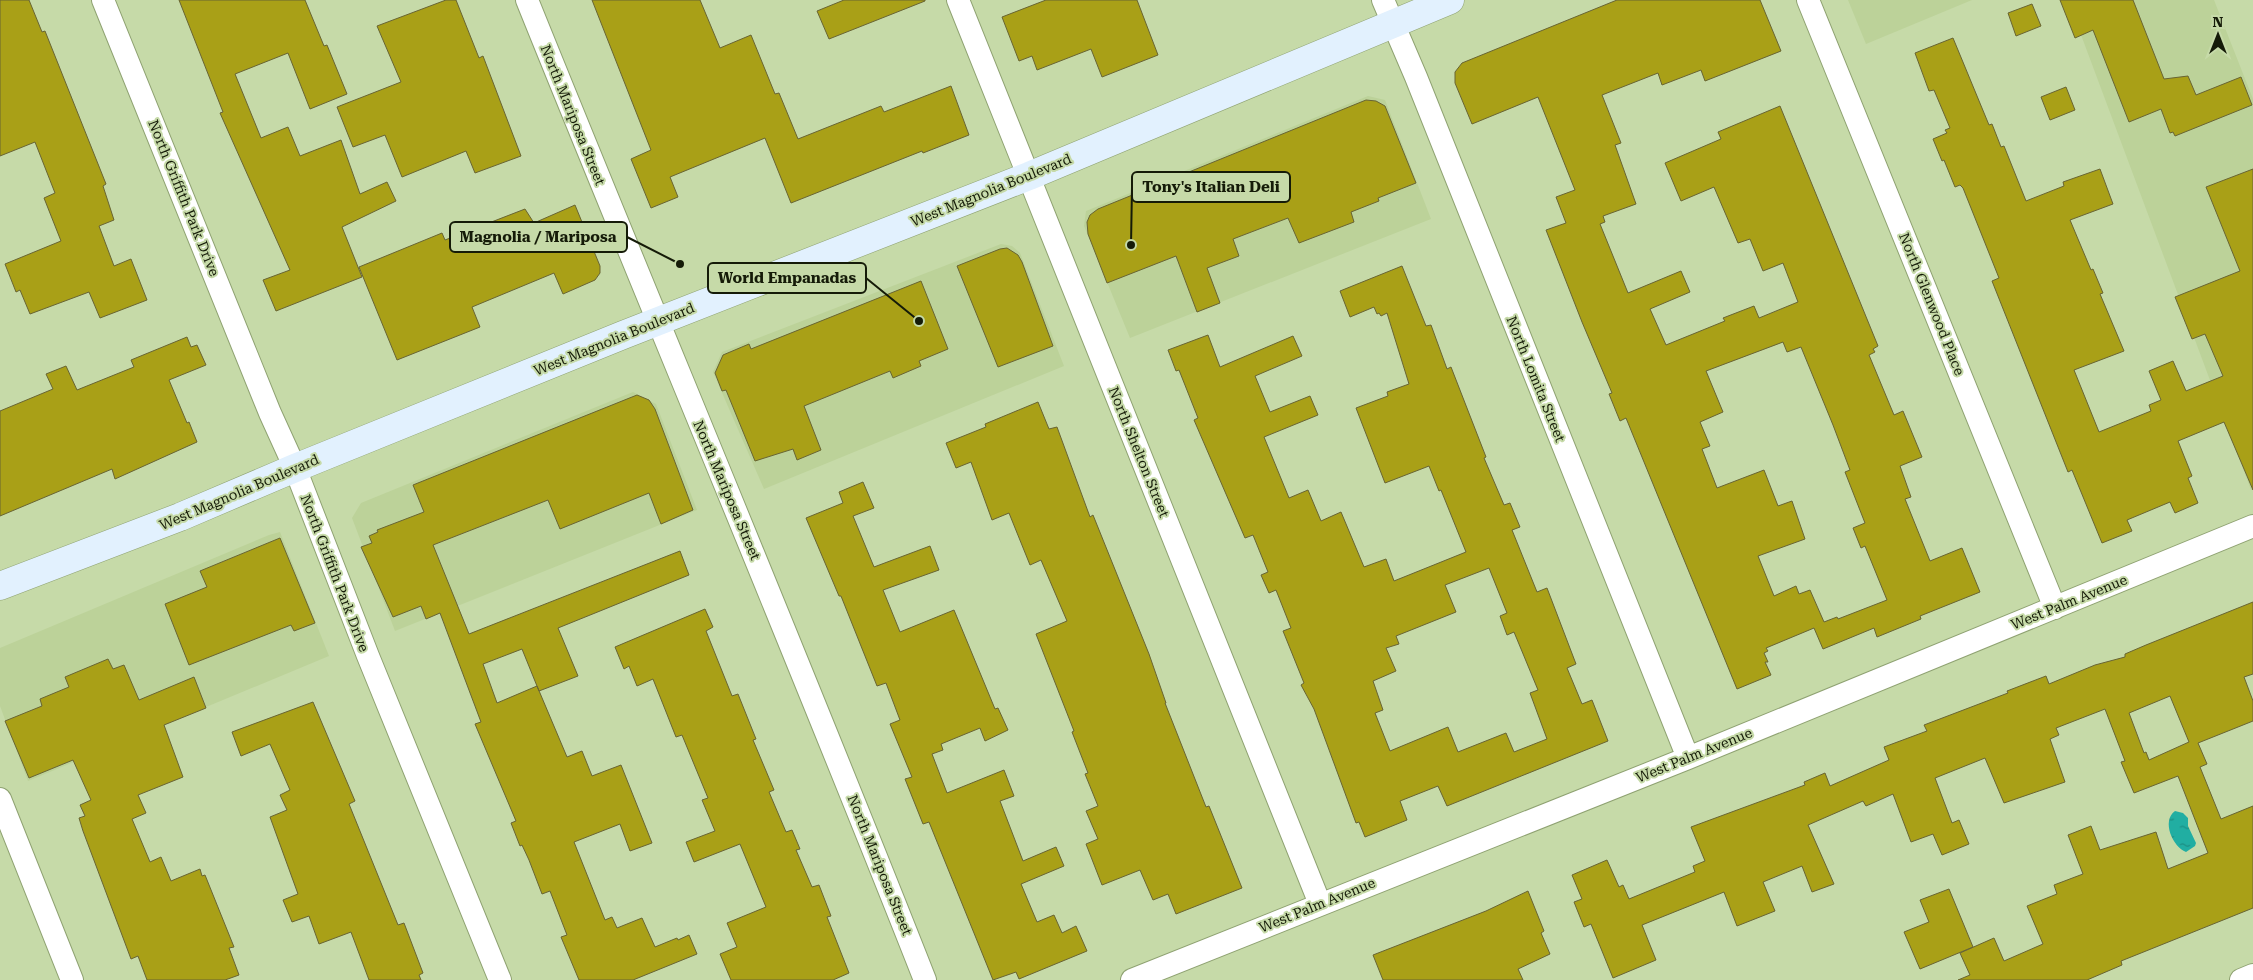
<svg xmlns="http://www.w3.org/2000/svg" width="2253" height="980" viewBox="0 0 2253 980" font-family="'Roboto Serif',serif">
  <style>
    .built { fill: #bcd299 }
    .water { fill: url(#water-ripples) }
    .building { fill: #a9a017; stroke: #686433; fill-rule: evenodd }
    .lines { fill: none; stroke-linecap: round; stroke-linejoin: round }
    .street-casing { stroke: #8fa272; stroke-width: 24 }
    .secondary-casing { stroke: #8fa272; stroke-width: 29 }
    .street { stroke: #fff; stroke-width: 22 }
    .secondary { stroke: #e2f1fe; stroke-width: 28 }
    .labels { text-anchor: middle; stroke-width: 4; stroke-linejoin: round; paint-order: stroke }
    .street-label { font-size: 14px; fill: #151b08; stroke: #c6daa8 }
    .leader { fill: none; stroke: #151b08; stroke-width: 2 }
    .callout-dot { fill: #151b08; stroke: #c6daa8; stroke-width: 2 }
    .callout { fill: #c6daa8; stroke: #151b08; stroke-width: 2 }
    .callout-label { font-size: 15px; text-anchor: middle; font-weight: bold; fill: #151b08 }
  </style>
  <defs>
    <pattern id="water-ripples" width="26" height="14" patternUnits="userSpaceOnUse" patternTransform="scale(1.25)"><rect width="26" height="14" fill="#21aea2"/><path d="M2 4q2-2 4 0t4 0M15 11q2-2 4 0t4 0" fill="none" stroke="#1c8d82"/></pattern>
  </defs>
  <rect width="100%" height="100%" fill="#c6daa8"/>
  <!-- built -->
  <path class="built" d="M1848,0H1972L1866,44Z
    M2068,0H2214L2253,99V489L2251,490Z
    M1368,96L1385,100L1431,219L1130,338L1084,226L1086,211Z
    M1001,244L1012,246L1020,253L1064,366L764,489L713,372L722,352Z
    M633,392L656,404L697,510L395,631L352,518L361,503Z
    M280,532L329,656L28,781L0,706V648L269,535Z"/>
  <!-- water -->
  <path class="water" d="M2175,811L2183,813L2188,818V826L2196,843L2195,846L2186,852C2173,847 2161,821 2175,811Z"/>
  <!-- building -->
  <path class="building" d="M0,0H29L42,32L45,31L106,184L103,186L114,220L99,226L114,266L131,259L147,300L100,318L89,292L30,314L20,290L16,292L5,264L61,241L44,198L55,193L35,142L0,156Z
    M179,0H305L324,46L327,45L347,94L310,109L288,53L235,74L261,138L288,127L300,156L341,140L360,194L387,182L396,201L342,227L362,277L276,311L263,280L290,270L220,113L223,112Z
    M446,0H456L479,58L483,56L521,156L475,173L466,151L402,177L385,135L353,147L337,107L401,82L377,26Z
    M592,0H700L720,48L751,35L775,94L779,93L798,139L881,106L884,112L951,86L969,135L923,153L922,151L791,203L765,138L670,177L678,197L651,208L631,159L651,150Z
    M844,0H925V1L829,39L817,11Z
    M1046,0H1137L1158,55L1102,77L1091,49L1037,70L1032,56L1019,61L1002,17Z
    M1617,0H1760L1781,51L1705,81L1701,70L1662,85L1658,73L1602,95L1621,143L1615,145L1636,204L1603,216L1605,222L1600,224L1628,293L1681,271L1690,292L1650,309L1666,345L1725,321L1723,318L1754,306L1759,318L1798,302L1783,263L1763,271L1750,239L1738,243L1714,187L1681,201L1665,163L1721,139L1718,132L1780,106L1878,346L1873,349L1875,352L1869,355L1894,415L1903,411L1922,457L1900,466L1911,497L1905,499L1930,561L1962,548L1980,592L1920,616L1921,619L1877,637L1874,628L1823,649L1814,628L1766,648L1768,651L1764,653L1768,662H1765L1771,675L1737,689L1626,418L1620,421L1609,394L1612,393L1582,322L1546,230L1566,223L1556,197L1575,190L1538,97L1472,124L1455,83V72L1462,63ZM1783,342L1787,352L1801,347L1833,425L1850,470L1845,472L1865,523L1853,528L1861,548L1865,546L1887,600L1838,619L1837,617L1824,622L1810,590L1799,594L1796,586L1774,596L1758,556L1805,539L1792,501L1778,506L1764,470L1717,488L1702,449L1710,446L1700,422L1723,412L1706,371Z
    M2060,0H2133L2164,79L2188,76L2196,95L2241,77L2252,105L2175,136L2173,132L2170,133L2161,109L2129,122L2093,30L2075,38Z
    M2032,4L2041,26L2016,36L2008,13Z
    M1953,38L1989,125L1992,124L2001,147L2004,146L2026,201L2064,186L2063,182L2100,169L2113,204L2070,220L2091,270L2093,269L2103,293L2100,294L2124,351L2074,370L2099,432L2151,411L2149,405L2161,400L2149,371L2173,361L2186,391L2223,376L2205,334L2192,339L2175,297L2240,271L2206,187L2253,169V490L2224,422L2178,441L2192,476L2188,478L2198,503L2175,513L2170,502L2127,520L2132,531L2102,543L2072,470L2068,472L1992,281L1999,278L1963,188L1960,185L1955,187L1944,160L1942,161L1933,139L1947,133L1945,130L1950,128L1934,90L1929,91L1915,53Z
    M2066,87L2075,110L2050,120L2041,97Z
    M1366,100L1376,101L1385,106L1416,183L1378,198L1379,201L1351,212L1354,222L1299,243L1288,218L1233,239L1239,256L1207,268L1220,303L1197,312L1176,256L1107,283L1088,234L1087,222L1090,215L1098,209Z
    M575,205L600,266V273L595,280L563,294L554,273L472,307L480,327L397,360L359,267L442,233L445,240L525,209L534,223Z
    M1007,248L1018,255L1022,262L1053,346L998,367L957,266L1000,249Z
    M1402,266L1426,326L1431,325L1447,369L1451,367L1486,457L1484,458L1504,505L1510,503L1520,527L1512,530L1537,592L1547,588L1576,664L1567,668L1582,704L1592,700L1608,741L1447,806L1438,786L1400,801L1407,820L1365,837L1359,822L1356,823L1314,709L1301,685L1304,683L1283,631L1291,628L1276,590L1269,593L1261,575L1268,572L1253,535L1245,538L1194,420L1198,418L1179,370L1176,371L1168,350L1208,335L1220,367L1293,336L1302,356L1255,376L1270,412L1310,396L1318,415L1264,437L1289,498L1308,490L1321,521L1341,512L1364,567L1386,559L1394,581L1466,552L1441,490L1439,491L1429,466L1385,483L1356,408L1388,396L1387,392L1409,384L1387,313L1381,316L1379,313L1377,314L1374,307L1350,317L1340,291ZM1489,568L1507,613L1500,616L1507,635L1514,632L1538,690L1530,693L1547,739L1514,752L1506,733L1458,752L1448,727L1390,751L1375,713L1383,710L1373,681L1396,671L1386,648L1399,644L1396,636L1456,612L1445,585Z
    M921,281L948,349L919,361L921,366L893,378L890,371L804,406L821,450L797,460L793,449L755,461L726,390L722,391L715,373L723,355L749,344L751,349Z
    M187,337L191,347L197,345L206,365L169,380L187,423L189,422L197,442L115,479L112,469L0,516V411L53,389L46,374L66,366L77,390L134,367L131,360Z
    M637,395L649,400L655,409L693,510L661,524L649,493L560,529L548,500L433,545L469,634L680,551L689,575L558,628L578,676L539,691L522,649L483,664L497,703L537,686L567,757L582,751L592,776L621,765L652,843L630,851L620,824L574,842L605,920L612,917L617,928L642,918L655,947L677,938L678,940L689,935L697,954L633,980H579L561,937L567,935L550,891L542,894L529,860L522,845L520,846L511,823L516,821L475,724L481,722L440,613L426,619L421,606L393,617L361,547L372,543L369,536L378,532L377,530L424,512L413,485Z
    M1038,402L1049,429L1057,427L1090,517L1093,515L1149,654L1166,703H1165L1206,807L1209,806L1242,888L1176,914L1168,894L1153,900L1140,870L1102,885L1086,844L1098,839L1086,811L1098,806L1085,774L1088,773L1072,732L1074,731L1036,634L1067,621L1041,560L1030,565L1009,513L992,520L971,462L956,468L946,443L986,427L985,424Z
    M863,482L874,508L853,516L874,567L930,546L939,570L883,590L900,632L954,610L995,709L998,708L1008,730L985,741L980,728L941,744L943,750L932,754L947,793L1004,770L1014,796L1000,801L1023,861L1056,847L1064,866L1021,884L1037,922L1054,915L1062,933L1076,926L1087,951L1019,979L1016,972L993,980L929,822L923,824L905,779L912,777L890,724L900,720L886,683L877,686L841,596H839L806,518L843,503L839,492Z
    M280,538L315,623L294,631L291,625L189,665L165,604L207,587L200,571Z
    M2253,602V674L2244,677L2253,701V721L2198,743L2207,764L2200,767L2221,819L2253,806V908L2141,953L2121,961L2122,965L2087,980H1958L1970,975L1960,953L1994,938L2004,961L2043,944L2027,906L2057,894L2054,885L2083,874L2068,835L2091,826L2100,850L2156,832L2168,869L2208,853L2178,776L2134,793L2121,762L2125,761L2105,709L2056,728L2059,735L2050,739L2065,782L2004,803L1985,758L1935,778L1952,823L1959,820L1969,844L1942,855L1933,834L1911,842L1893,794L1866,806L1863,801L1808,825L1834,884L1812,892L1802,866L1763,882L1775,911L1737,926L1724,892L1642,925L1656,960L1613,978L1591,924L1584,927L1574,902L1582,899L1572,875L1607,860L1619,887L1623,885L1629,899L1695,872L1693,866L1705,861L1691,827L1805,785L1804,782L1825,773L1830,786L1889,760L1884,747L1927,731L1924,725L2008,693L2007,691L2046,676L2049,684L2095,665L2125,657V654L2146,645ZM2170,696L2189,742L2149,760L2146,752L2144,753L2129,713Z
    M705,609L713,627L706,631L732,696L738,694L756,739L753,740L774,790L769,792L786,832L792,830L800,849L796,850L812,887L819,885L831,916L827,917L849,973L833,980H731L720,954L737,947L727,923L766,907L740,844L694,862L686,842L715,831L702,800L708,798L682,735L676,737L653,679L637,686L629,666L624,669L615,647Z
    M108,659L113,669L124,665L139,700L194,677L206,708L164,725L183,777L138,795L146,813L132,819L150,862L161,857L171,881L200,869L202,876L205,875L234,947L229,948L239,975L225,980H147L138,956L131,959L83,831L79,818L85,816L80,805L91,800L73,760L29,778L5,721L42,706L40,699L69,687L65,677Z
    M313,702L355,801L349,804L398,925L404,923L423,973L419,975L421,980H369L351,932L319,944L309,916L292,922L283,900L298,894L270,817L287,810L280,795L290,790L270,744L241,756L232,732Z
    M1949,889L1973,947L1920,969L1904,932L1929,922L1920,900Z
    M1528,891L1544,931L1541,933L1550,954L1518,969L1523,980H1383L1373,955L1486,911Z"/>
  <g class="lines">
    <!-- street casing -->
    <g class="street-casing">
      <path id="street" d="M103,0L270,413L295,468L368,656L500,980
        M527,0C659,327 796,652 925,980
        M958,0L1320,904
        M1383,0L1416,77L1688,758
        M1808,0L2055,608
        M0,799L72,980
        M1132,980L1688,758L2253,526
        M2241,980L2253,975"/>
    </g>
    <!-- secondary casing -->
    <g class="secondary-casing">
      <path id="secondary" d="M0,586L180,517L295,468L623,335L1029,176L1450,0"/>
    </g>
    <!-- street -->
    <use href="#street" class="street"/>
    <!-- secondary -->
    <use href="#secondary" class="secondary"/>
  </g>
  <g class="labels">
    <!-- street labels -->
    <g class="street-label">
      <text transform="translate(573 115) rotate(68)" y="5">North Mariposa Street</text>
      <text transform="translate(991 190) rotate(-22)" y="5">West Magnolia Boulevard</text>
      <text transform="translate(184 198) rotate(68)" y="5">North Griffith Park Drive</text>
      <text transform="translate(1932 304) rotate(68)" y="5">North Glenwood Place</text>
      <text transform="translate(614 339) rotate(-22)" y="5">West Magnolia Boulevard</text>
      <text transform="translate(1536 379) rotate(68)" y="5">North Lomita Street</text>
      <text transform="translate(1139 452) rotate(68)" y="5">North Shelton Street</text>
      <text transform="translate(727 490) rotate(67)" y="5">North Mariposa Street</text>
      <text transform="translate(239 492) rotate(-23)" y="5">West Magnolia Boulevard</text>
      <text transform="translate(335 573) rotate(69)" y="5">North Griffith Park Drive</text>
      <text transform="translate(2069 602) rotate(-22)" y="5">West Palm Avenue</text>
      <text transform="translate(1694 755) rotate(-22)" y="5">West Palm Avenue</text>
      <text transform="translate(880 865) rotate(68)" y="5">North Mariposa Street</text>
      <text transform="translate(1317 905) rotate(-22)" y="5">West Palm Avenue</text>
    </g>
  </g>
  <!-- callouts -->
  <path class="leader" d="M1131 245L1132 187M680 264L627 237M919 321L866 278"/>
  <g class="callout-dot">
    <circle cx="1131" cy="245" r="5"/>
    <circle cx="680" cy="264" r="5"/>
    <circle cx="919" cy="321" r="5"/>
  </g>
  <g class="callout">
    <rect x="1132" y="172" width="158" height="30" rx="5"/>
    <rect x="450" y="222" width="177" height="30" rx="5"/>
    <rect x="708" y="263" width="158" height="30" rx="5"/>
  </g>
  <g class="callout-label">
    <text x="1211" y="192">Tony's Italian Deli</text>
    <text x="538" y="242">Magnolia / Mariposa</text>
    <text x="787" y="283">World Empanadas</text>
  </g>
  <!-- north arrow -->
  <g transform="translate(2218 35)" stroke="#c6daa8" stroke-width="4" paint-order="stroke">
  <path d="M0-4L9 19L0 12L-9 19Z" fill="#151b08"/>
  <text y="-8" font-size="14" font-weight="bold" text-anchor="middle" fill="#151b08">N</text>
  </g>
</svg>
